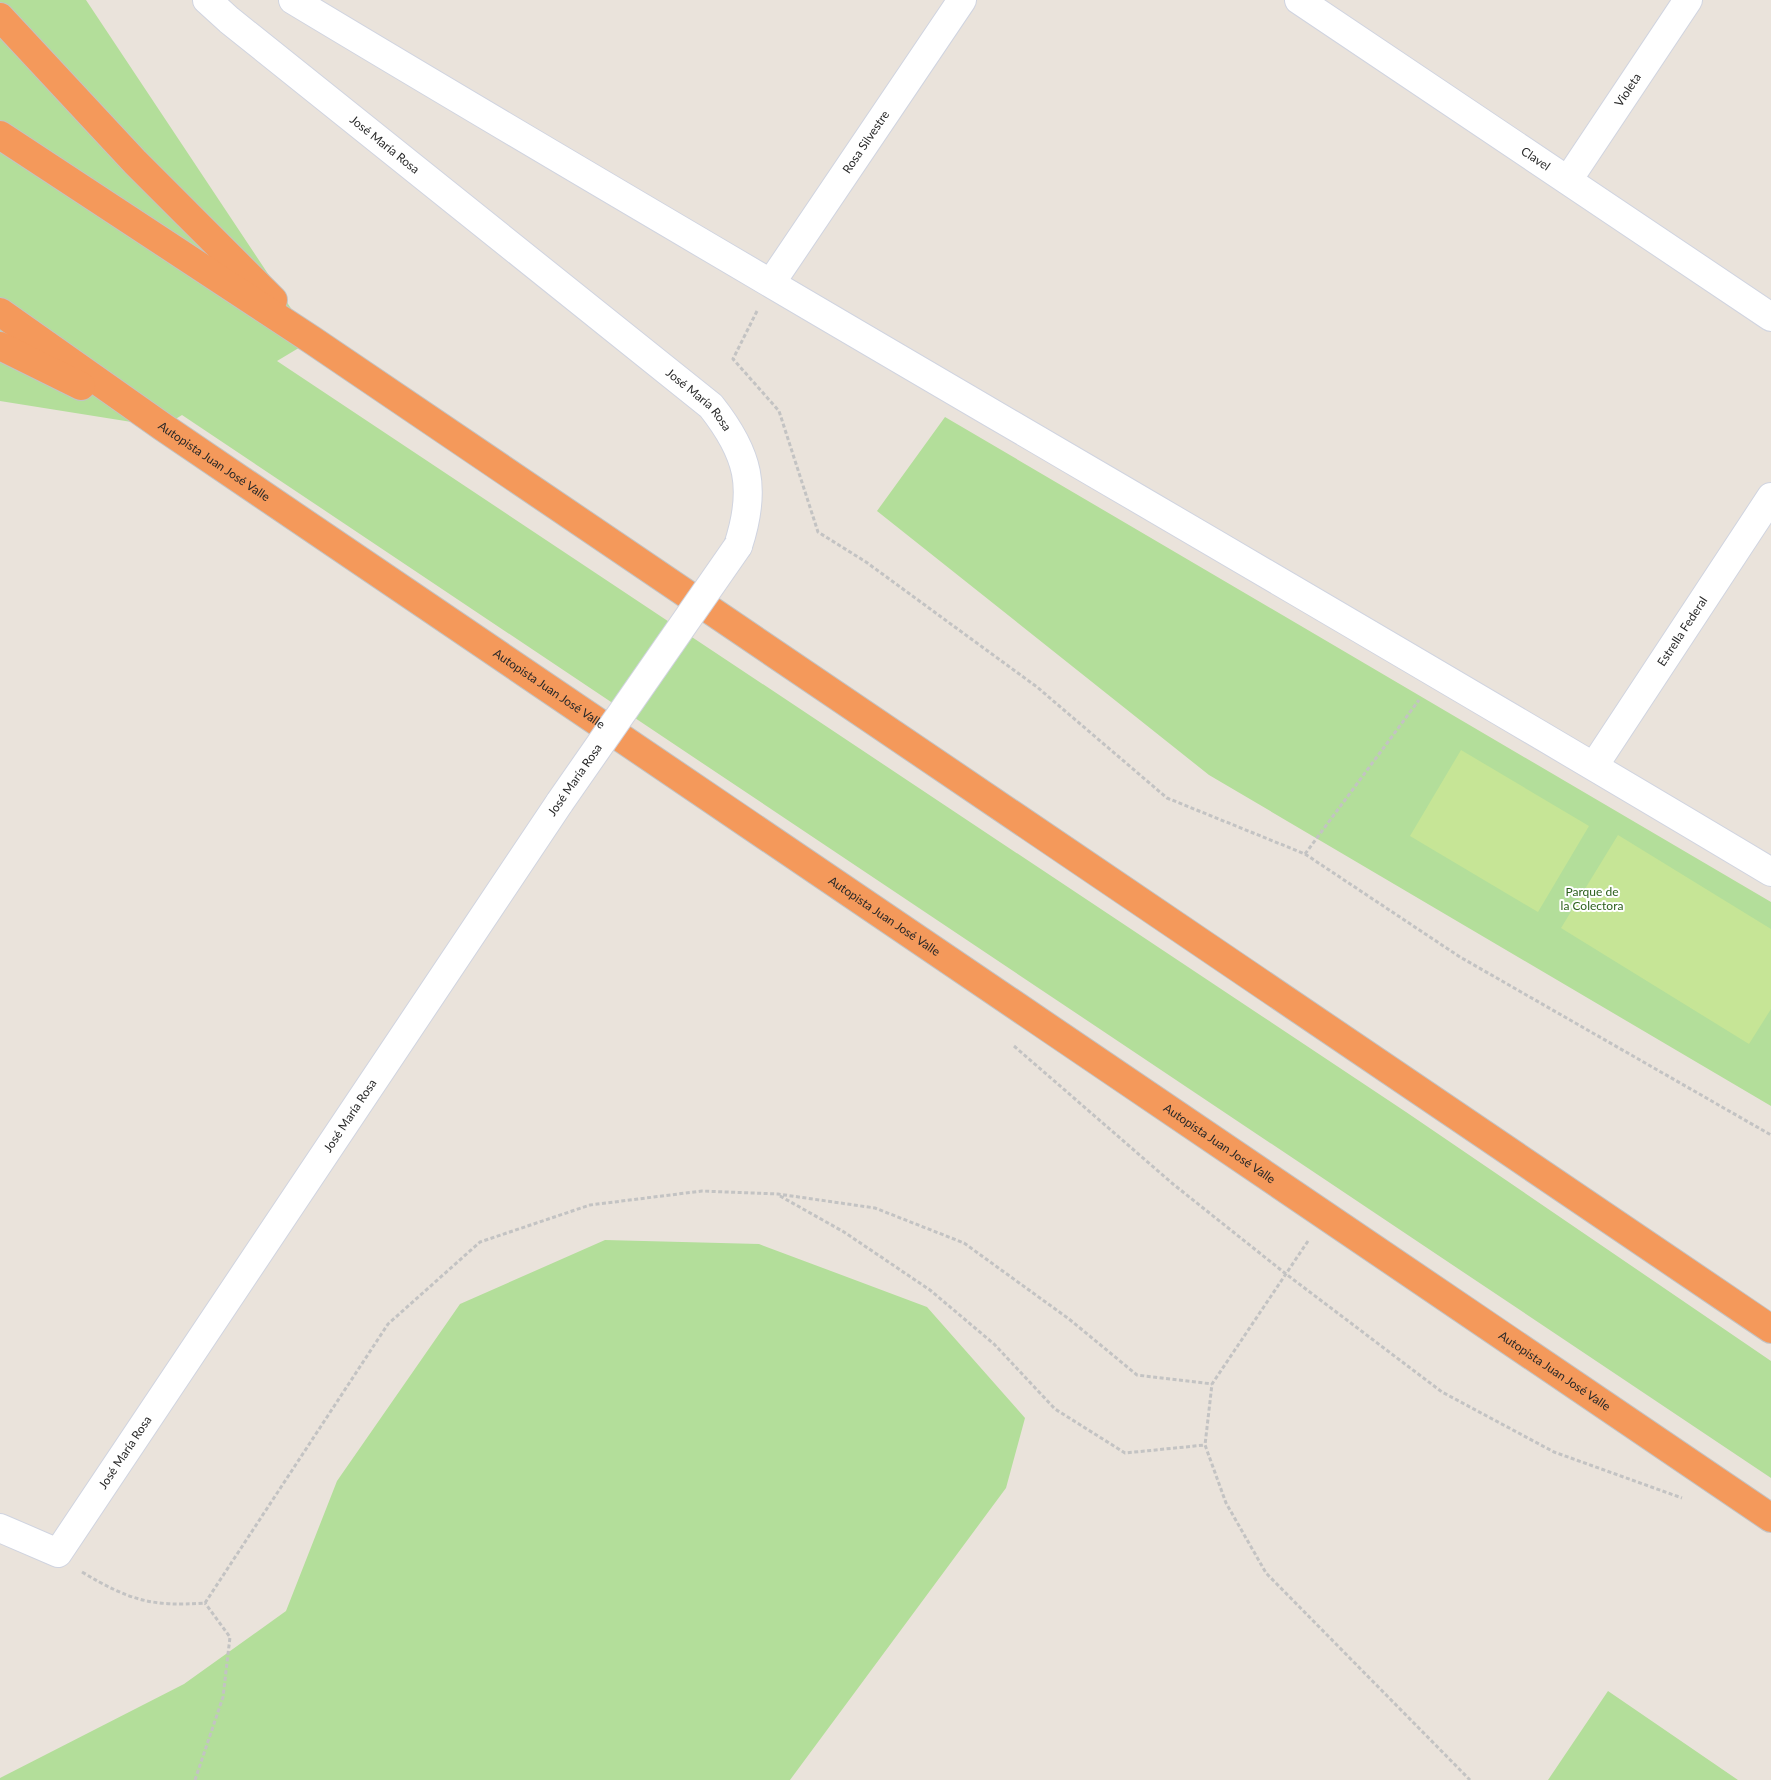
<svg xmlns="http://www.w3.org/2000/svg" width="1771" height="1780" viewBox="0 0 1771 1780" font-family="Lato,sans-serif">
  <style>
    .green { fill: #b3de9a }
    .pitch { fill: #c6e596 }
    .lines { fill: none; stroke-linecap: round; stroke-linejoin: round }
    .street-casing { stroke: #d0d4e0; stroke-width: 30 }
    .secondary-casing { stroke: #d0d4e0; stroke-width: 30 }
    .highway-casing { stroke: #c3c3c3; stroke-width: 30 }
    .path { stroke: #c3c3c3; stroke-width: 3; stroke-dasharray: 4 2.5; stroke-linecap: butt }
    .street { stroke: #fff; stroke-width: 28 }
    .secondary { stroke: #fff; stroke-width: 28 }
    .highway { stroke: #f4995b; stroke-width: 28 }
    .secondary-bridge-casing { stroke: #d0d4e0; stroke-width: 30; stroke-linecap: butt }
    .secondary-bridge { stroke: #fff; stroke-width: 28 }
    .labels { text-anchor: middle; stroke-width: 4; stroke-linejoin: round; paint-order: stroke }
    .street-label { font-size: 12px; fill: #282828; stroke: #fff }
    .park-label { font-size: 12px; fill: #2d601d; stroke: #fff }
  </style>
  <rect width="100%" height="100%" fill="#eae3db"/>
  <!-- green -->
  <path class="green" d="M0,0H86L312,340L277,361L1406,1112L1771,1361V1478L182,415L163,427L0,401Z
    M945,417L1771,902V1106L1209,775L877,511Z
    M605,1240L759,1244L927,1307L1025,1418L1006,1488L790,1780H0V1778L184,1684L286,1611L337,1481L460,1304Z
    M1608,1691L1738,1780H1548Z"/>
  <!-- pitch -->
  <path class="pitch" d="M1461,750L1589,826L1538,912L1410,836Z
    M1618,835L1771,929V1009L1749,1044L1561,928Z"/>
  <g class="lines">
    <!-- street casing -->
    <g class="street-casing">
      <g id="street">
        <path d="M293,0C783,295 1280,578 1771,872"/>
        <path id="s1" d="M1299,0L1771,317"/>
        <path id="s2" d="M1568,180L1688,0"/>
        <path id="s3" d="M771,283L962,0"/>
        <path id="s4" d="M1594,766L1771,497"/>
      </g>
    </g>
    <!-- secondary casing -->
    <g class="secondary-casing">
      <g id="secondary">
        <path id="s5" d="M207,0L229,20L711,406C749,454 757,488 738,546"/>
        <path id="s6" d="M0,1528L58,1553L560,802"/>
      </g>
    </g>
    <!-- highway casing -->
    <g class="highway-casing">
      <g id="highway">
        <path d="M0,17L135,162L273,300"/>
        <path d="M0,135L312,340L1771,1329"/>
        <path id="s7" d="M0,312L163,427L1771,1518"/>
        <path d="M0,346L81,386"/>
      </g>
    </g>
    <!-- path -->
    <path class="path" d="M757,311L733,359L779,411L818,532L866,562L1037,687L1167,798L1305,854L1460,957L1771,1135
      M1305,854L1419,700
      M1014,1046L1173,1184L1286,1274L1442,1392L1554,1452L1682,1498
      M780,1196L844,1232L930,1290L994,1344L1055,1409L1125,1453L1205,1445
      M1308,1241L1212,1384L1205,1445L1226,1503L1266,1573L1470,1780
      M82,1572C129,1600 151,1607 205,1603
      M205,1603L388,1324L480,1242L590,1205L702,1191L778,1194L875,1208L964,1243L1069,1319L1137,1375L1212,1384
      M195,1780L223,1697L230,1637L205,1603"/>
    <!-- street -->
    <use href="#street" class="street"/>
    <!-- secondary -->
    <use href="#secondary" class="secondary"/>
    <!-- highway -->
    <use href="#highway" class="highway"/>
    <!-- secondary-bridge casing -->
    <g class="secondary-bridge-casing">
      <path id="secondary-bridge" d="M560,802L738,546"/>
    </g>
    <!-- secondary-bridge -->
    <use href="#secondary-bridge" class="secondary-bridge"/>
  </g>
  <g class="labels">
    <!-- street labels -->
    <g class="street-label">
      <text dy="4" stroke="none"><textPath href="#s2" startOffset="108">Violeta</textPath></text>
      <text dy="4" stroke="none"><textPath href="#s3" startOffset="170">Rosa Silvestre</textPath></text>
      <text dy="4" stroke="none"><textPath href="#s5" startOffset="229">José María Rosa</textPath></text>
      <text dy="4" stroke="none"><textPath href="#s1" startOffset="285">Clavel</textPath></text>
      <text dy="4" stroke="none"><textPath href="#s5" startOffset="634">José María Rosa</textPath></text>
      <text dy="4" stroke="none"><textPath href="#s7" startOffset="261">Autopista Juan José Valle</textPath></text>
      <text dy="4" stroke="none"><textPath href="#s4" startOffset="161">Estrella Federal</textPath></text>
      <text dy="4" stroke="none"><textPath href="#s7" startOffset="666">Autopista Juan José Valle</textPath></text>
      <text transform="translate(575 780) rotate(-55)" y="4">José María Rosa</text>
      <text dy="4" stroke="none"><textPath href="#s7" startOffset="1071">Autopista Juan José Valle</textPath></text>
      <text dy="4" stroke="none"><textPath href="#s6" startOffset="589">José María Rosa</textPath></text>
      <text dy="4" stroke="none"><textPath href="#s7" startOffset="1476">Autopista Juan José Valle</textPath></text>
      <text dy="4" stroke="none"><textPath href="#s7" startOffset="1881">Autopista Juan José Valle</textPath></text>
      <text dy="4" stroke="none"><textPath href="#s6" startOffset="184">José María Rosa</textPath></text>
    </g>
    <!-- park labels -->
    <g class="park-label">
      <text x="1592" y="896">Parque de<tspan x="1592" dy="14">la Colectora</tspan></text>
    </g>
  </g>
</svg>
